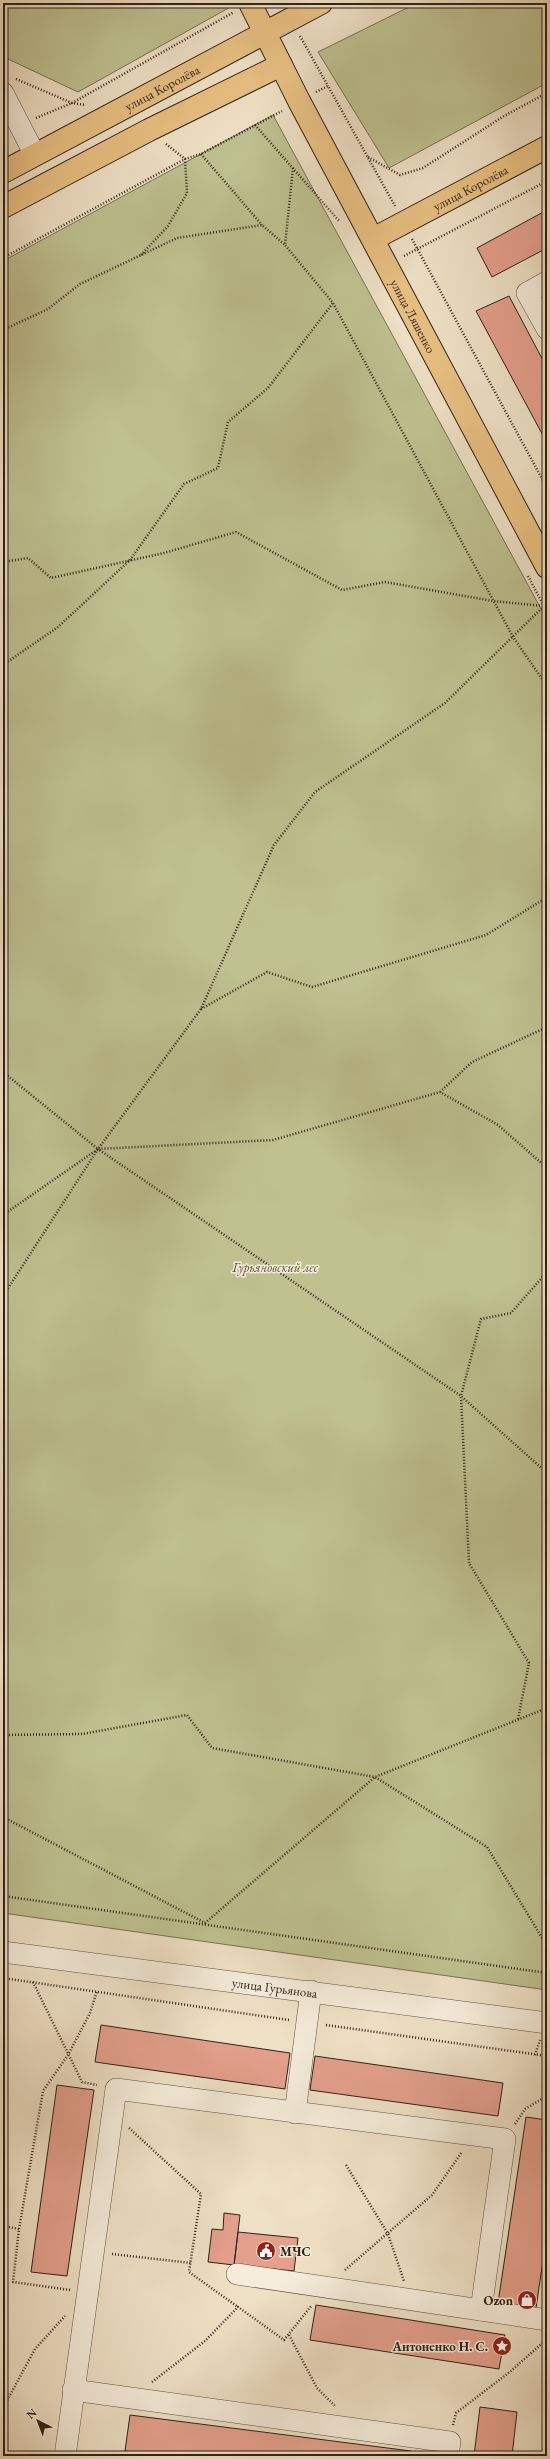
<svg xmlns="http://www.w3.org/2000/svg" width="550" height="2459" viewBox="0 0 550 2459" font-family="'EB Garamond',serif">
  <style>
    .green { fill: #bfc191; stroke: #777154 }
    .building { fill: #e4a08d; stroke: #2f2117 }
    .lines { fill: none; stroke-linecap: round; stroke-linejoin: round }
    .minor-casing { stroke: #5f5143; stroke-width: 22 }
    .major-casing { stroke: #2f2117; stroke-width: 24 }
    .path { stroke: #2f2117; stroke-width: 2.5; stroke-dasharray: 1 2; stroke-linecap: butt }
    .minor { stroke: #f5ecda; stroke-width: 21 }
    .major { stroke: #e8c083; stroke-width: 22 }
    .labels { text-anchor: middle; stroke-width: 3; stroke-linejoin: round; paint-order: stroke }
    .street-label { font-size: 13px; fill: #2f2117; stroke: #f5ecda }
    .park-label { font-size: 13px; font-style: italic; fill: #5a513c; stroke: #f5ecda }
    .poi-label { font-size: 13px; font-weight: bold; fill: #2f2117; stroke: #f5ecda; text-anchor: end }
  </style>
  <rect width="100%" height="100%" fill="#efe1c6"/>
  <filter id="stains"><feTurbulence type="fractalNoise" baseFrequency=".005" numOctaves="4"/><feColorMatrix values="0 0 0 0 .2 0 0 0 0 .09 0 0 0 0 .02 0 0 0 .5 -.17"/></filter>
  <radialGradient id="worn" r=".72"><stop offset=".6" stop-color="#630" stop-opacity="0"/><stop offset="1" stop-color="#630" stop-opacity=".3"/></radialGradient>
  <!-- green -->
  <path class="green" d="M3,3H233L234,5L78,92L8,59L3,50Z
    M417,3H547V83L389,168L318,52Z
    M273,115L547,620V1990L3,1913V261Z"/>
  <!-- building -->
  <path class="building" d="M547,210V248L492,277L477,248Z
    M509,296L547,368V443L476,311Z
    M101,2025L290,2053L285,2089L95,2062Z
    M315,2056L503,2083L498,2116L310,2090Z
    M57,2085L94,2090L67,2276L31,2272Z
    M526,2117L547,2120V2233L536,2308L498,2303Z
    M224,2213L240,2215L234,2265L208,2262L212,2229L223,2230Z
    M238,2232L298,2238L294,2271L234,2265Z
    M316,2305L505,2335L499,2369L310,2340Z
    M480,2407L517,2412L512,2456H474Z
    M130,2415L411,2451L410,2456H164L125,2451Z"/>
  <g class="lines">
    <!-- minor casing -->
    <g class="minor-casing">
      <g id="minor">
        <path d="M3,93L35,155"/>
        <path d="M547,282L527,293L547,329"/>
        <path id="s1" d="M3,1952L547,2023"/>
        <path d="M295,2113L311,1991"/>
        <path d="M237,2274L481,2310"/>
        <path d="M73,2390L450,2442L448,2456"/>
        <path d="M65,2456L116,2089L505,2139L481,2310L547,2320"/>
      </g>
    </g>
    <!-- major casing -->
    <g class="major-casing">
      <g id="major">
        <path id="s2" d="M250,3L299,101L547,567"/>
        <path id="s3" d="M3,172L321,3"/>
        <path d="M3,207L149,130L281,65"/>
        <path id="s4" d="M373,239L547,147"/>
      </g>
    </g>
    <!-- path -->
    <path class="path" d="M300,36L328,86
      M16,79L72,103L86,105
      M316,92L328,86L395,206
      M36,118L72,103L234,12
      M255,125L340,222
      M201,154L262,225
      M368,157L400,175L423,168L504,116L547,93
      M293,168L285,245L333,303L513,637L547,686
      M412,239L547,488
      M141,255L168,226L187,193L185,159L166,144
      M404,256L547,181
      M3,258L185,159L201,154L282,111
      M3,330L48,309L80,284L177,238L262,225L285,245
      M3,562L28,558L51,578L164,553L236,532L342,590L385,582L493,601L543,606
      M528,576L547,612
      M544,606L445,703L315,792L274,845L201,1009L98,1149L273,1140L440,1092L498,1125L547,1168
      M3,665L58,627L130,560L184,484L218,468L228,422L268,388L333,303
      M201,1009L267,972L312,987L486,935L541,901L547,902
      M3,1072L98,1149L3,1215
      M440,1092L472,1062L547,1027
      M3,1296L98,1149L461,1396L547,1473
      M518,1719L529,1663L469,1563L461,1396L481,1319L511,1313L547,1272
      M3,1735L82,1734L187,1715L212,1748L375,1777L487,1847L547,1946
      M3,1817L205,1923L375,1777L547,1708
      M3,1896L547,1973
      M3,1978L289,2020
      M33,1982L82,2082L97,2085
      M326,2025L547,2056
      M535,2055L540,2040
      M515,2124L525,2109L547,2096
      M129,2128L201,2194L189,2272L238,2307
      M346,2165L388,2234L404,2281
      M3,2226L19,2229
      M112,2254L191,2263
      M345,2270L432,2195L462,2152
      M70,2290L13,2282L19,2229L43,2091L68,2055L90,2013L97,1991
      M289,2335L317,2388L336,2407
      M152,2382L205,2341L238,2307L284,2340L312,2305
      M3,2408L35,2349L65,2316
      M453,2425L456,2413L511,2371L547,2339
      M546,2456L547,2450"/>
    <!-- minor -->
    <use href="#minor" class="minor"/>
    <!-- major -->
    <use href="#major" class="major"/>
  </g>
  <!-- icons -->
  <defs>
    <g id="civic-disc" transform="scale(1)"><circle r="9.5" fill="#8f2418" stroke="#f5ecda"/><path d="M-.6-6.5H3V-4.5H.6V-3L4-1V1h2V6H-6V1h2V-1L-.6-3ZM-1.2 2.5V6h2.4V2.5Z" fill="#fff"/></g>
    <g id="shop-disc" transform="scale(1)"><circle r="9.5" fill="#8f2418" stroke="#f5ecda"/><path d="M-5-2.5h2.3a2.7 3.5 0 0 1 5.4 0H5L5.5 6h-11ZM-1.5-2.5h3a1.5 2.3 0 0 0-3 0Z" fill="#fff"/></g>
    <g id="sight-disc" transform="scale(1)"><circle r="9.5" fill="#8f2418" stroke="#f5ecda"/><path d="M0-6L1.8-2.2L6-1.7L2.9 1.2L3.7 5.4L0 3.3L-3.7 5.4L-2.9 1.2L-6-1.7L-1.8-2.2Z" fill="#fff"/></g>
  </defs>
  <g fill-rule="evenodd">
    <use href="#civic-disc" x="266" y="2251"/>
    <use href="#shop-disc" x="527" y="2300"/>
    <use href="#sight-disc" x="502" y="2346"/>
  </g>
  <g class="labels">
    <!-- street labels -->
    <g class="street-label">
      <text dy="5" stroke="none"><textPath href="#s3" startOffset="180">улица Королёва</textPath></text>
      <text dy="5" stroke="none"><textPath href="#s4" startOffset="110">улица Королёва</textPath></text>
      <text dy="5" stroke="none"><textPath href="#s2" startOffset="353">улица Ляшенко</textPath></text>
      <text dy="5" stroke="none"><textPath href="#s1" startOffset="274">улица Гурьянова</textPath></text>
    </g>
    <!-- park labels -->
    <g class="park-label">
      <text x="275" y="1272">Гурьяновский лес</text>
    </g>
    <!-- poi labels -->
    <g class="poi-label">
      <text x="280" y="2256" text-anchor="start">МЧС</text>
      <text x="513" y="2305">Ozon</text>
      <text x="488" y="2351">Антоненко Н. С.</text>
    </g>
  </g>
  <!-- margin -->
  <rect width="550" height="2459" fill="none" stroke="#efe1c6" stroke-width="16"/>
  <rect x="4" y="4" width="542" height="2451" fill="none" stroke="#2f2117" stroke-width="2"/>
  <rect x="8" y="8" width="534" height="2443" fill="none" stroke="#2f2117"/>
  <!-- north arrow -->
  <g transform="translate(38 2421) rotate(318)" stroke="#f5ecda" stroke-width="3" paint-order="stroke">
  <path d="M0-3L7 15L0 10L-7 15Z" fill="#2f2117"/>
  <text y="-6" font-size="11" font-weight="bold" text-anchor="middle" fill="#2f2117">N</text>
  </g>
  <rect width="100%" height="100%" filter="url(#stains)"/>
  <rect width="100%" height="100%" fill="url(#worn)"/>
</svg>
